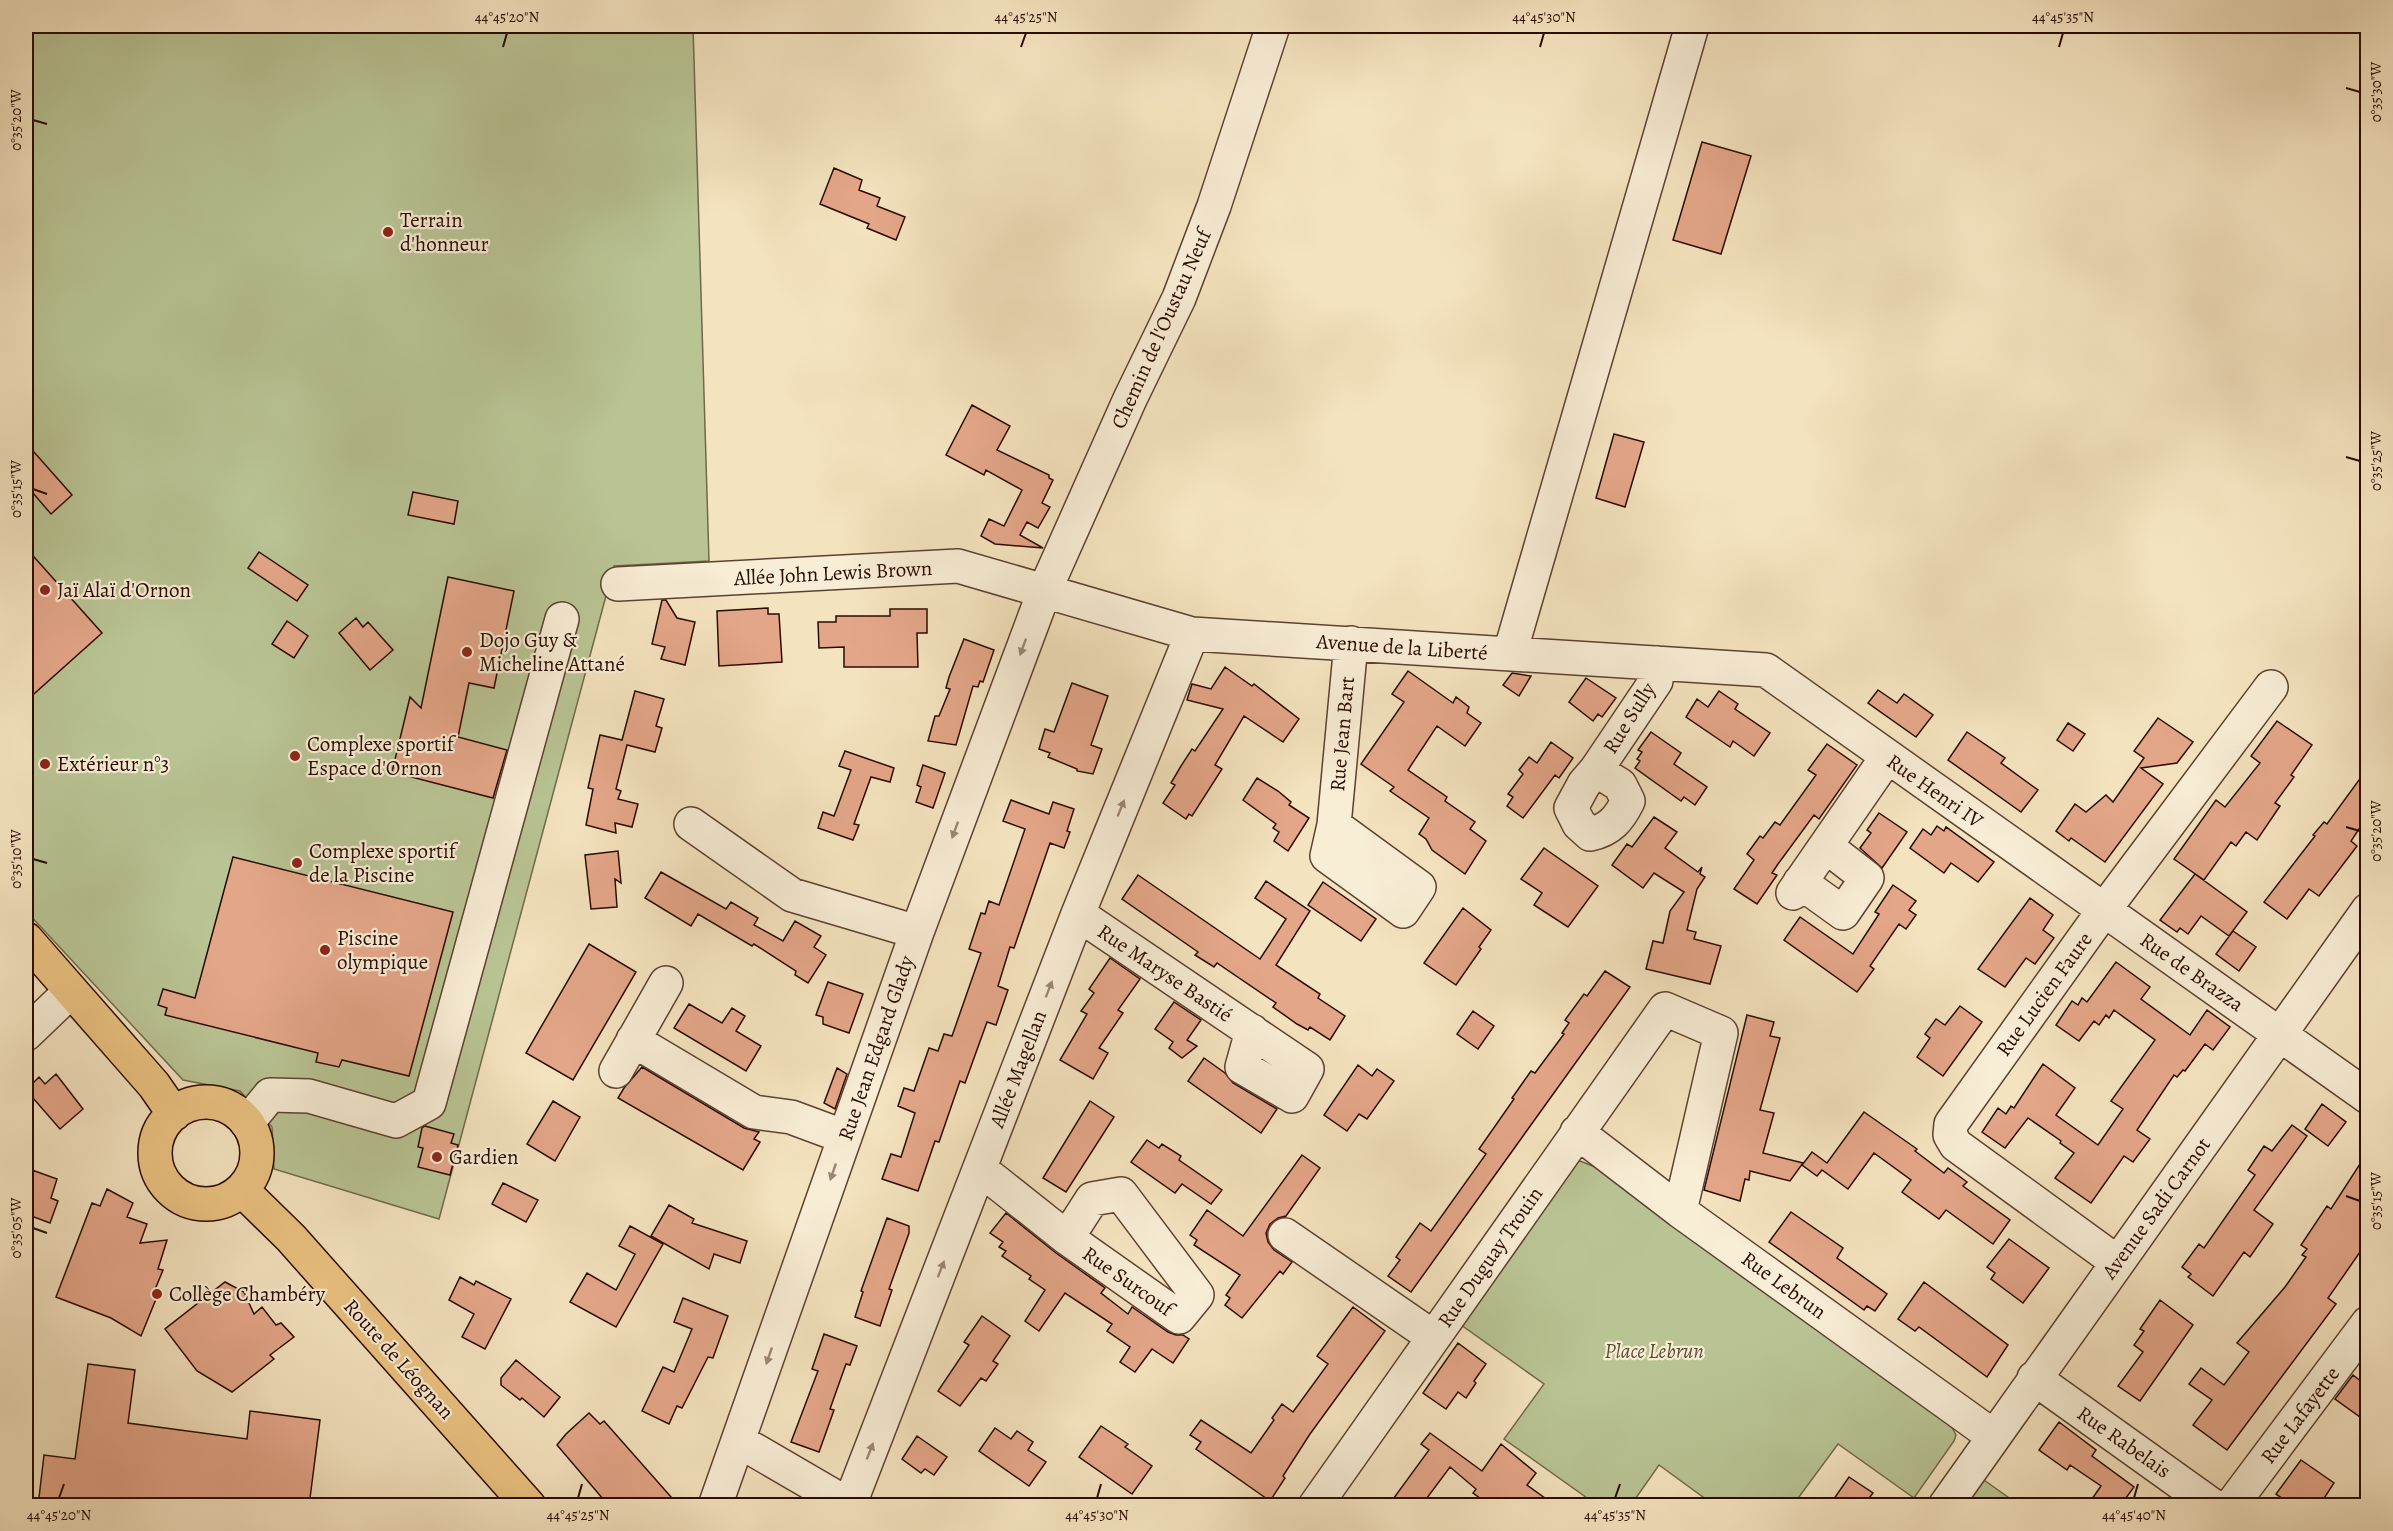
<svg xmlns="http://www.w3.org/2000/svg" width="2393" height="1531" viewBox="0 0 2393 1531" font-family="Alegreya,serif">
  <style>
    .green { fill: #b9c494; stroke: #72684a; stroke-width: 1.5 }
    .building { fill: #e4a689; stroke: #2a0b00; stroke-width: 1.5 }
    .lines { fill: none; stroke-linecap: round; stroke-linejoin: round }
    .minor-casing { stroke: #5c4130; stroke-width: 36 }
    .major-casing { stroke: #2a0b00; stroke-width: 36 }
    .minor { stroke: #f8edd5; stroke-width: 33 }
    .major { stroke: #eac280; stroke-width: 33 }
    .oneway { fill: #9b8775 }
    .ticks { fill: none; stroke: #2a0b00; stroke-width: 2 }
    .poi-dot { fill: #8f2418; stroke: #f8edd5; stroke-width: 2 }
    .labels { text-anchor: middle; stroke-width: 4.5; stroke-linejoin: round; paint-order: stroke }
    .poi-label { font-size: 21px; fill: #2a0b00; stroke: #f8edd5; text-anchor: start }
    .street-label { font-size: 21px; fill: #2a0b00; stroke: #f8edd5 }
    .park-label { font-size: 21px; font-style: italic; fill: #5c4c34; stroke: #f8edd5 }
    .neatline { fill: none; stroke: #2a0b00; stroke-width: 2 }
    .ticks-label { font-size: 15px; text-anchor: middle; fill: #2a0b00 }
  </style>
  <rect width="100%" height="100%" fill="#f4e3bf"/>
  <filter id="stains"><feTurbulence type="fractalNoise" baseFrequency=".00333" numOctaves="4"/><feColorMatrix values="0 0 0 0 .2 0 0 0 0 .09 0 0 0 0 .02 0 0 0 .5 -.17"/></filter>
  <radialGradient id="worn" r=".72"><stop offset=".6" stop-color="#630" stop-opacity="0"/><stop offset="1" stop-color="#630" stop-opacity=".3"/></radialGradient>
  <!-- green -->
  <path class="green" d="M26,26H693L709,561L614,566L439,1219L274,1169L272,1127L240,1091L183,1080L26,911Z
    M1580,1161L1595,1167L1949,1422L1956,1435L1954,1441L1914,1498L1838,1444L1793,1505H1714L1659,1465L1631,1505H1597L1504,1439L1544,1384L1457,1322L1574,1162Z
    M1984,1480L2019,1505H1966Z"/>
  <!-- building -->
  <path class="building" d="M1702,142L1751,156L1721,254L1673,240Z
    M834,168L862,180L859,190L880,198L877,206L905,217L896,240L867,228L869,224L820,204Z
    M972,405L1010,426L997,450L1049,475V478L1053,480L1042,503L1050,507L1038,528L1027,522L1020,535L1043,548L995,544L981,536L989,519L1004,526L1022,490L986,470L984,475L946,455Z
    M1614,434L1644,442L1625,507L1596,498Z
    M26,443L72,495L51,514L26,485Z
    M413,492L458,501L454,524L408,515Z
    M26,548L102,633L26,701Z
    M259,552L308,585L297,601L248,568Z
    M448,577L514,591L494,688L469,683L458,737L507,750L493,798L392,772L410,697L421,708Z
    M662,600H666L677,618L695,622L685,665L661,659L665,647L652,644Z
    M768,608V614H779L782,662L719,666L717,611Z
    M890,609H927V633H917L918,667H844V647L819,648L818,622H836V616H890Z
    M356,618L363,627L368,622L393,650L370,670L339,633Z
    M287,621L308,636L294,658L272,644Z
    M964,639L994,650L983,682L980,681L978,687L973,686L956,745L928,741L935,716H939L950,689L946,688L949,677Z
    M1225,667L1252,686L1254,684L1299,719L1283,742L1244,716L1215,765L1222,769L1192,816L1189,814L1186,819L1163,803L1175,785L1171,783L1181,766L1192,749L1195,751L1223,709L1187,700L1192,684L1211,689Z
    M1408,671L1453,703L1456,697L1469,707L1467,713L1481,723L1465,746L1437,726L1408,770L1447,797L1445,801L1475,822L1470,829L1486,841L1465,874L1432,850L1426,839L1419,834L1429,818L1390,791L1394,787L1361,764L1404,702L1392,694Z
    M1512,673L1531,676L1519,696L1503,685Z
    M1586,678L1616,698L1602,717L1598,714L1593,721L1569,702Z
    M1072,683L1108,696L1091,745L1102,749L1093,774L1077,771V769L1048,757L1050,753L1039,749L1045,729L1054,732Z
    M1878,690L1897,703L1904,694L1933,715L1916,737L1868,703Z
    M635,691L664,699L656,726L662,728L655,752L627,745L616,789L621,791L618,799L638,804L632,827L615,823L616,833L586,825L593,789L588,788L600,735L622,740Z
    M1719,691L1738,704L1735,709L1770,733L1754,756L1733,741L1730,747L1686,717L1697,699L1708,707Z
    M2158,718L2193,742L2177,763L2141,768L2163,784L2105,862L2071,838L2069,841L2056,831L2075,804L2086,812L2106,795L2113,802L2144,758L2134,751Z
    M2277,721L2312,745L2291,775L2294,777L2275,803L2280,806L2257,840L2246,832L2236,846L2231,842L2204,880L2174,859L2216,800L2225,807L2260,763L2251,756Z
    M2068,723L2085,734L2073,751L2057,740Z
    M1651,732L1681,753L1674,764L1707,787L1695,805L1684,797L1681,801L1635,768L1640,761L1637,759L1642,752L1638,750Z
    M1967,732L2005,758L2001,763L2038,790L2021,812L1948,760Z
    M1551,742L1573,758L1559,778L1555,775L1523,818L1507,806L1513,797L1508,794L1523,774L1519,770L1529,757L1537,763Z
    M1827,744L1857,765L1819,819L1814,815L1778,864L1772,873L1777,875L1757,904L1734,889L1754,860L1747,854L1760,836L1763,838L1775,822L1780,825L1816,775L1808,770Z
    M845,751L894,768L890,782L871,777L854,824L859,825L853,840L818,828L823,812L834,816L851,770L839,766Z
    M923,765L945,773L933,808L916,802L921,787L917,785Z
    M2367,769V817L2351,841L2357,846L2319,896L2309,889L2287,919L2264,902L2315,836L2313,835L2324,822L2327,824Z
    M1257,778L1278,791L1291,802L1289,805L1309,818L1288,851L1274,841L1279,832L1273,828L1276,824L1243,800Z
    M1011,800L1049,814L1053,802L1074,809L1067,831L1070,832L1064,848L1050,843L1014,948L1010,947L998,986L1008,990L996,1025L987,1022L965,1083L960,1081L939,1142L935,1141L918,1191L882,1179L891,1154L901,1157L915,1113L898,1106L904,1088L914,1091L929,1048L938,1051L944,1034L952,1036L981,953L969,949L981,913L985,914L989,901L999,905L1025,829L1003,821Z
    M1879,813L1907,832L1882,868L1860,848L1871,833L1867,830Z
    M1654,817L1677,832L1665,848L1698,872L1702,867L1700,874L1705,877L1697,889L1687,930L1696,932L1694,939L1721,946L1710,984L1646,969L1653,941L1663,943L1670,911L1684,892L1654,873L1643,888L1612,865L1627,844L1632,847Z
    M1937,826L1944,831L1946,827L1994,862L1978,882L1951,863L1944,873L1910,848L1923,829L1931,835Z
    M1544,848L1598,886L1568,927L1534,905L1542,893L1521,879Z
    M618,851L621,883L615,879L617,907L591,909L585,855Z
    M233,857L453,912L409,1076L342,1060L339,1067L316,1062L318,1053L165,1015L167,1008L158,1005L163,989L195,998Z
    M661,872L726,909L731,902L758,918L754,925L783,941L795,921L821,936L814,947L826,955L808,983L795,975L796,971L754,944L752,946L698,914L691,926L645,898Z
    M2195,874L2247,912L2229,936L2201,916L2188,934L2180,928L2177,932L2160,920Z
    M1138,875L1260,959L1286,919L1255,898L1266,881L1310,911L1276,965L1320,994L1318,998L1345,1016L1330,1040L1310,1027L1308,1030L1297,1024L1273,1007L1276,1003L1217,963L1214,967L1195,955L1198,952L1122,899Z
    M1323,882L1376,919L1361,941L1308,905Z
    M1893,885L1916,901L1909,910L1916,915L1906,929L1899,924L1870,966L1874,969L1857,992L1784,940L1800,917L1853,954L1879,914L1875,912Z
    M2030,898L2053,915L2043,930L2054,938L2035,964L2026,958L2005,987L1978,969Z
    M1463,908L1491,930L1479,947L1481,949L1456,985L1424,963Z
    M2233,931L2256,947L2239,971L2216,954Z
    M589,944L636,972L573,1080L526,1053Z
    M1110,958L1140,979L1118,1010L1123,1013L1099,1048L1108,1053L1093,1079L1060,1060L1087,1014L1081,1011L1094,993L1089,989Z
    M2116,962L2150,987L2141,999L2190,1035L2207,1010L2230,1027L2213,1050L2205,1044L2185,1071L2183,1070L2177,1077L2174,1075L2137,1130L2150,1139L2133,1162L2124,1156L2091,1203L2055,1178L2074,1153L2060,1143L2061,1141L2028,1118L2005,1148L1982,1132L1998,1108L2006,1114L2011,1106L2014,1108L2043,1064L2075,1088L2056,1115L2098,1145L2123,1109L2111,1101L2155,1040L2114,1010L2109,1018L2106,1015L2099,1025L2094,1021L2079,1041L2056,1025L2072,1001L2078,1005L2082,998L2087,1002Z
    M1605,971L1630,987L1411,1292L1388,1276L1400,1260L1396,1257L1420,1223L1431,1231L1486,1154L1479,1149L1514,1099L1512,1098L1531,1071L1535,1073L1564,1034L1562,1033L1569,1023L1565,1020L1584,994L1587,996Z
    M828,982L863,994L849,1033L823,1024V1017L816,1015Z
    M1174,1002L1201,1020L1187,1040L1197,1046L1182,1058L1169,1048L1173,1042L1155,1029Z
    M689,1004L722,1023L732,1008L745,1016L736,1031L761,1046L746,1071L674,1028Z
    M1960,1006L1982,1022L1943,1076L1917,1057L1930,1038L1925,1034L1936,1019L1945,1025Z
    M1473,1011L1494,1026L1478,1049L1457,1034Z
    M1747,1015L1774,1022L1770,1036L1780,1038L1760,1110L1774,1113L1763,1153L1803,1163L1790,1181L1750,1171L1749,1180L1745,1179L1740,1201L1704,1190Z
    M1204,1058L1225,1073L1233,1083L1277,1109L1261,1133L1188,1081Z
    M1358,1065L1372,1076L1377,1069L1394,1081L1367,1119L1359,1114L1347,1131L1324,1115Z
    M642,1067L744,1128L759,1132L754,1139L760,1142L743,1170L618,1098L624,1088Z
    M837,1068L847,1074L835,1109L824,1103Z
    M56,1074L83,1109L60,1129L26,1090L39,1077L45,1084Z
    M553,1101L580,1117L555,1161L527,1144Z
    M1090,1101L1114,1117L1066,1192L1043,1178Z
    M2322,1104L2346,1122L2328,1146L2305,1129Z
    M1864,1112L1917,1149L1915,1151L1944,1173L1948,1168L1967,1182L1963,1186L2010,1220L1993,1244L1946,1210L1939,1219L1902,1192L1911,1180L1874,1153L1848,1189L1822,1170L1817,1176L1802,1165L1812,1152L1827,1163Z
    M2292,1125L2307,1136L2254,1210L2273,1224L2250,1257L2244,1252L2213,1296L2188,1277L2191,1274L2182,1267L2199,1244L2204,1248L2255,1175L2248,1170L2264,1146L2272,1151Z
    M425,1126L454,1134L451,1143L458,1145L450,1175L418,1167L423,1148L418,1147L422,1128Z
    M1147,1140L1159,1148L1162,1144L1181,1156L1179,1160L1222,1190L1211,1204L1182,1184L1175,1193L1131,1162Z
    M2367,1153V1242L2328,1298L2336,1304L2227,1450L2193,1425L2212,1400L2189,1384L2201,1368L2224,1385L2249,1352L2237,1343L2285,1287L2306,1257L2302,1255L2307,1249L2301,1245L2327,1206L2331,1209Z
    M1302,1155L1320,1168L1286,1216L1278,1218L1270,1224L1266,1233L1268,1242L1274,1250L1292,1262L1283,1274L1280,1271L1242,1318L1225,1305L1230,1298L1226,1295L1240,1275L1194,1245L1197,1240L1190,1235L1207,1210L1243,1236Z
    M32,1170L57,1179L51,1198L58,1201L50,1223L26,1214V1187Z
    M503,1183L538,1200L526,1222L492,1204Z
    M107,1189L133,1203L127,1217L147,1224L140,1243L167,1240L158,1269L163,1270L152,1297L156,1299L141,1336L111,1318L56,1297L92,1203L100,1206Z
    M669,1205L694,1219L692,1223L747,1241L740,1263L714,1254L709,1269L651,1236Z
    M1791,1212L1843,1248L1837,1258L1887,1294L1875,1311L1867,1306L1864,1310L1769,1242Z
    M1006,1213L1056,1253L1105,1288L1101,1293L1128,1314L1132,1307L1168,1332L1176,1335H1183L1189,1339L1173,1363L1152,1349L1135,1372L1120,1362L1130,1347L1107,1331L1112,1324L1065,1293L1039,1331L1025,1321L1045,1290L1029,1279L1031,1276L1002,1256L1006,1251L999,1247L1003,1242L990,1233Z
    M887,1218L909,1226V1233L889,1289L892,1290L880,1326L855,1317L863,1292L861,1291Z
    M630,1226L663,1244L616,1327L570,1302L587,1273L616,1290L635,1254L619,1246Z
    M2009,1239L2049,1268L2023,1303L1991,1279L1995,1273L1987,1267Z
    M460,1277L474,1285L476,1281L511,1299L485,1349L462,1337L474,1314L449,1300Z
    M225,1282L244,1292L254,1314L262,1307L276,1325L281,1323L294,1337L270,1355L274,1359L232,1392L197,1371L165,1329Z
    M1924,1282L2008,1345L1987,1377L1919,1327L1915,1331L1898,1319Z
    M683,1298L728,1316L713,1358L708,1357L682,1408L677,1406L669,1424L642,1411L663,1367L674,1372L692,1329L674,1322Z
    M2160,1300L2193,1325L2140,1401L2118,1386L2143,1352L2134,1345L2144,1331L2140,1329Z
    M1353,1307L1385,1331L1310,1434L1283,1476L1285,1478L1270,1501L1196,1449L1201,1442L1190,1435L1201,1420L1251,1453L1274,1420L1272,1418L1282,1404L1293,1412L1328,1364L1317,1356Z
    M982,1316L1010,1336L993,1361L998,1364L986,1381L981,1378L960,1406L938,1391L969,1345L964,1342Z
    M824,1334L857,1346L850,1365L846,1364L830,1409L834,1410L819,1452L791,1442L818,1371L812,1369Z
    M1458,1343L1486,1364L1474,1381L1476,1383L1466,1398L1458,1392L1446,1409L1423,1393Z
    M516,1360L560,1397L544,1417L522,1398L520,1400L501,1385V1378Z
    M88,1364L135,1370L128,1423L247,1439L250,1411L320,1420L309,1506H38L44,1455L75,1459Z
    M2353,1375L2367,1386V1422L2335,1399Z
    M589,1413L600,1424L604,1421L679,1506H609L557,1445L566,1434Z
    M2059,1422L2096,1450L2092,1456L2134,1487L2120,1506H2100L2092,1499L2101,1486L2070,1465L2067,1470L2039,1450Z
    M1101,1426L1128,1444L1125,1447L1152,1466L1132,1494L1079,1457Z
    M995,1428L1011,1439L1017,1431L1033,1442L1028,1450L1046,1462L1029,1486L979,1451Z
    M1430,1433L1482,1471L1501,1444L1536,1473L1527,1485L1556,1506H1491L1473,1493L1476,1489L1450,1467L1421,1506H1388L1429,1450L1421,1444Z
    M917,1436L947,1457L934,1475L925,1469L921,1473L902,1459Z
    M2301,1460L2334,1483L2319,1506H2293L2276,1494Z
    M1849,1477L1873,1493L1863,1506H1829Z"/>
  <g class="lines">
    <!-- minor casing -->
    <g class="minor-casing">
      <path id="minor" d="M618,584L958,566L1192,634L1766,670L2368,1097
        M1510,653L1692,26
        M1596,770L1620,785L1628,801C1619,819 1610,830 1590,834L1579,824L1571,808L1584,784L1596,770L1656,681L1657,663
        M691,824L792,895L917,932
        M1334,825L1419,887L1403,911L1327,856L1334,825L1351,643
        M1800,882L1843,913L1867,878L1827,847
        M1793,893L1887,757
        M1078,914L1307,1069L1292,1096L1242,1067L1252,1031
        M26,1034L71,991
        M633,1040L754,1112L791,1117L845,1137
        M616,1071L666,983
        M247,1123L270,1095L309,1096L396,1121L429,1103L562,619
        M1577,1132L1680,1211L1993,1436
        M980,1169L1067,1238L1179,1317L1197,1295L1121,1194L1092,1199L1067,1238
        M1285,1235L1433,1337
        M2117,1262L1956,1145L1950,1135L1951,1124L2104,910L2271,687
        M2034,1378L2213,1506
        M739,1441L849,1505L854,1506
        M715,1506L917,932L1044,592L1130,399L1179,298L1214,206L1273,26
        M849,1506L1078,914L1192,634
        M1315,1506L1665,1009L1721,1033L1680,1211
        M1945,1506L2368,910
        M2231,1506L2368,1323"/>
    </g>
    <!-- major casing -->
    <g class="major-casing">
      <path id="major" d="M26,939L154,1085L174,1114
        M155 1153a51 51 0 1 1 102 0a51 51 0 1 1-102 0Z
        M242,1190L291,1238L529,1506"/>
    </g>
    <!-- minor -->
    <use href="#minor" class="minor"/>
    <!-- major -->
    <use href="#major" class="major"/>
  </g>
  <!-- one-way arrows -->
  <defs><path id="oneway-solid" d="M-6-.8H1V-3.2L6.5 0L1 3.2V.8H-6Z" transform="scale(1.5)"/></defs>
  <g class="oneway">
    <use href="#oneway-solid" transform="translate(1023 647) rotate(110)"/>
    <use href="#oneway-solid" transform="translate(1121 808) rotate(-68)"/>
    <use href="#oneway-solid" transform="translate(955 830) rotate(110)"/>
    <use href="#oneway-solid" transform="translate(1049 989) rotate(-69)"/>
    <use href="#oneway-solid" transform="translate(833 1172) rotate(109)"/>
    <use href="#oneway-solid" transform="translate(941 1269) rotate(-69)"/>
    <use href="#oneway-solid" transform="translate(769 1356) rotate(109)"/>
    <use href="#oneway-solid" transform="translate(870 1451) rotate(-69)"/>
  </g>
  <!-- ticks -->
  <path class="ticks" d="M503,47L507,33M1021,47L1026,33M1540,47L1544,33M2059,47L2063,33M2346,88L2360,92M33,120L47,124M2346,457L2360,461M33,489L47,494M2346,827L2360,831M33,859L47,863M2346,1196L2360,1201M33,1228L47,1233M59,1498L64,1484M578,1498L582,1484M1097,1498L1101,1484M1615,1498L1620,1484M2134,1498L2138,1484"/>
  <!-- markers -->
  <g class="poi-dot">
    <circle cx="388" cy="232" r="6"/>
    <circle cx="45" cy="590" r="6"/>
    <circle cx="467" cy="652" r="6"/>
    <circle cx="295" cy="756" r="6"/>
    <circle cx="45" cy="764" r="6"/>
    <circle cx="297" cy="863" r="6"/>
    <circle cx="325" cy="950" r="6"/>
    <circle cx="437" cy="1157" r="6"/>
    <circle cx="157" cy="1294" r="6"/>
  </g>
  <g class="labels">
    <!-- poi labels -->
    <g class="poi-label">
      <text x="400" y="227">Terrain<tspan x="400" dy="24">d'honneur</tspan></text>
      <text x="57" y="597">Jaï Alaï d'Ornon</text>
      <text x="479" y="647">Dojo Guy &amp;<tspan x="479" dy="24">Micheline Attané</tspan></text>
      <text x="307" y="751">Complexe sportif<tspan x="307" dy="24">Espace d'Ornon</tspan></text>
      <text x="57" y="771">Extérieur n°3</text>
      <text x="309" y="858">Complexe sportif<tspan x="309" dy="24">de la Piscine</tspan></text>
      <text x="337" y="945">Piscine<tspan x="337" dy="24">olympique</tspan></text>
      <text x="449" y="1164">Gardien</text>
      <text x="169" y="1301">Collège Chambéry</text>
    </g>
    <!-- street labels -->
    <g class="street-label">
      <text transform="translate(1161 329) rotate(-66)" y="7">Chemin de l'Oustau Neuf</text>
      <text transform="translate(833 573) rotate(-3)" y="7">Allée John Lewis Brown</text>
      <text transform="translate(1402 647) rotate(4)" y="7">Avenue de la Liberté</text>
      <text transform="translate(1629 718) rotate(-58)" y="7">Rue Sully</text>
      <text transform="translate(1342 734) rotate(-85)" y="7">Rue Jean Bart</text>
      <text transform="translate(1935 791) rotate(35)" y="7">Rue Henri IV</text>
      <text transform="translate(2192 972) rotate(35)" y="7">Rue de Brazza</text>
      <text transform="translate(1165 973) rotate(34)" y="7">Rue Maryse Bastié</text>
      <text transform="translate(2044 994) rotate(-54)" y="7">Rue Lucien Faure</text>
      <text transform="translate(876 1048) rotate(-71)" y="7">Rue Jean Edgard Glady</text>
      <text transform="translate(1018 1069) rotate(-69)" y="7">Allée Magellan</text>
      <text transform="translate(2156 1208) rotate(-54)" y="7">Avenue Sadi Carnot</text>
      <text transform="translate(1490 1257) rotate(-55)" y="7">Rue Duguay Trouin</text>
      <text transform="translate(1128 1281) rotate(35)" y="7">Rue Surcouf</text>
      <text transform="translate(1784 1285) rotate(36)" y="7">Rue Lebrun</text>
      <text transform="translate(399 1359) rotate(48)" y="7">Route de Léognan</text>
      <text transform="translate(2300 1415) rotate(-53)" y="7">Rue Lafayette</text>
      <text transform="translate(2124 1442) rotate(35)" y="7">Rue Rabelais</text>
    </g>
    <!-- park labels -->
    <g class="park-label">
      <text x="1654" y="1358">Place Lebrun</text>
    </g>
  </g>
  <!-- margin -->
  <rect width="2393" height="1531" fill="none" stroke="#f4e3bf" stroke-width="66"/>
  <rect x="33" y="33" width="2327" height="1465" class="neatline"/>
  <g class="ticks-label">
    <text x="507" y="22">44°45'20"N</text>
    <text x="1026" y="22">44°45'25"N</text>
    <text x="1544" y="22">44°45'30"N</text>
    <text x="2063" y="22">44°45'35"N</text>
    <text transform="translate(2376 92) rotate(-90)" y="5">0°35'30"W</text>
    <text transform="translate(16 120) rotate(-90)" y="5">0°35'20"W</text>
    <text transform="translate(2376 461) rotate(-90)" y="5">0°35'25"W</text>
    <text transform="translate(16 489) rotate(-90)" y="5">0°35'15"W</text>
    <text transform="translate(2376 831) rotate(-90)" y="5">0°35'20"W</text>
    <text transform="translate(16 859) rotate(-90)" y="5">0°35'10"W</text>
    <text transform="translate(2376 1201) rotate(-90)" y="5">0°35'15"W</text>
    <text transform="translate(16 1228) rotate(-90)" y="5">0°35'05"W</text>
    <text x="59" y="1520">44°45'20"N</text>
    <text x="578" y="1520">44°45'25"N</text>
    <text x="1097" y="1520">44°45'30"N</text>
    <text x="1615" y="1520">44°45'35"N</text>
    <text x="2134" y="1520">44°45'40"N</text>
  </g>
  <rect width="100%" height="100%" filter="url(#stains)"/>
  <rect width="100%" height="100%" fill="url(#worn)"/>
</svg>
